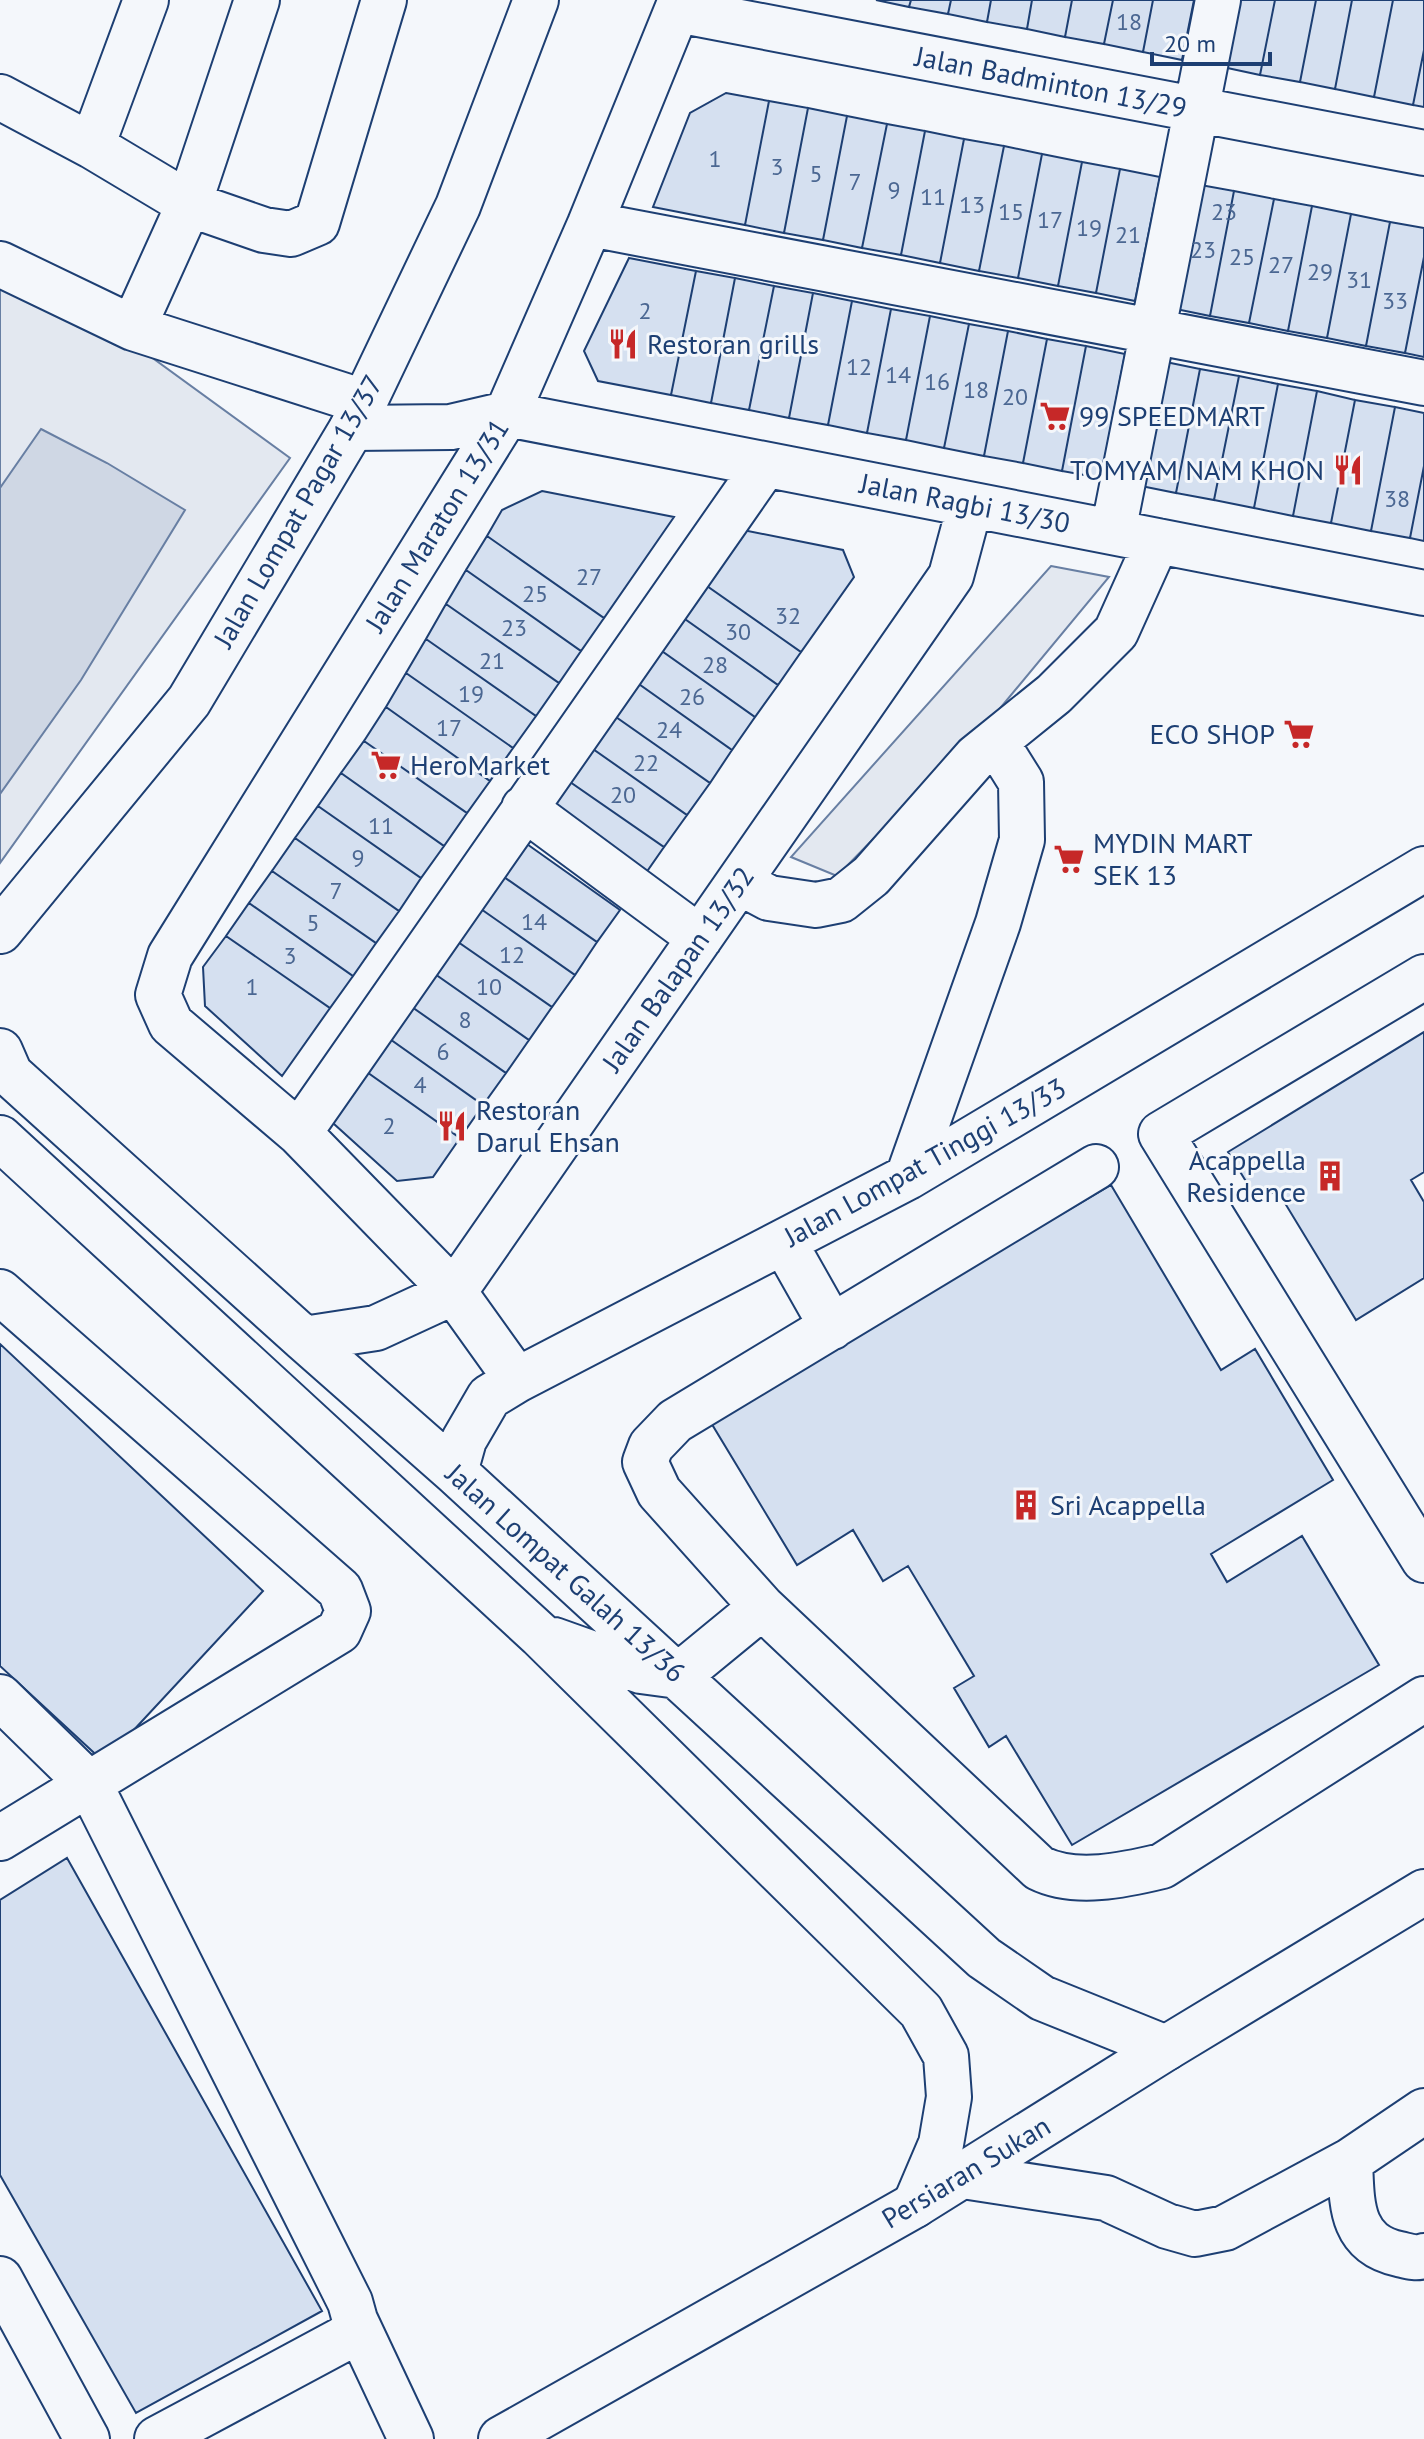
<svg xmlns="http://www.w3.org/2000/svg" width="1424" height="2439" viewBox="0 0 1424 2439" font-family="'PT Sans',sans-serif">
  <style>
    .parking { fill: #e3e8f0; stroke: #687fa3; stroke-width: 2 }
    .water { fill: #cfd7e4; stroke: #687fa3; stroke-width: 2 }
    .building { fill: #d5e0f0; stroke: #1d3f73; stroke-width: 2 }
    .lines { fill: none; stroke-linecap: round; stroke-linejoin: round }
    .minor-casing { stroke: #1d3f73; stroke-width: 48 }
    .major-casing { stroke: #1d3f73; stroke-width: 48 }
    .minor { stroke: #f4f7fb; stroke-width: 44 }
    .major { stroke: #f4f7fb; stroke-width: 44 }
    .labels { text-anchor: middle; stroke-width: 6; stroke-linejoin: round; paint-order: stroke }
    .number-label { font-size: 24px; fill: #4b6792 }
    .street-label { font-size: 28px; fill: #1d3f73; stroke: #f4f7fb }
    .poi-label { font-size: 28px; fill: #1d3f73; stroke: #f4f7fb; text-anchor: start }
  </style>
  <rect width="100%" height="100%" fill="#f4f7fb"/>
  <!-- parking -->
  <path class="parking" d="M0,247L290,458L0,863Z
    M1051,566L1109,577L992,718L837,876L791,857Z"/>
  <!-- water -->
  <path class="water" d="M41,429L107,463L185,510L81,680L0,794V488Z"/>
  <!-- building -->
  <path class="building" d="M876,0H911L909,7Z
    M911,0H951L948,14L909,7Z
    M951,0H991L987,22L948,14Z
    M991,0H1032L1027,29L987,22Z
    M1032,0H1072L1065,37L1027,29Z
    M1072,0H1113L1104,44L1065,37Z
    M1113,0H1153L1143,52L1104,44Z
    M1153,0H1194L1182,60L1143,52Z
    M1231,0H1275L1260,75L1218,66Z
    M1275,0H1316L1300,82L1260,75Z
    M1316,0H1352L1335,89L1300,82Z
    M1352,0H1393L1374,97L1335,89Z
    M1393,0H1424V50L1413,105L1374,97Z
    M1424,50V107L1413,105Z
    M726,93L769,101L745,225L653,207L690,113Z
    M769,101L808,108L784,233L745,225Z
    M808,108L847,116L823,240L784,233Z
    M847,116L887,124L862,248L823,240Z
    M887,124L925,131L901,255L862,248Z
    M925,131L964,139L940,263L901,255Z
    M964,139L1004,146L979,271L940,263Z
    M1004,146L1042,154L1018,278L979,271Z
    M1042,154L1082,162L1058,286L1018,278Z
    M1082,162L1120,169L1096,293L1058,286Z
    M1120,169L1160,177L1135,301L1096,293Z
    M1195,184L1234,191L1210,316L1171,308Z
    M1234,191L1274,199L1249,323L1210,316Z
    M1274,199L1312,206L1288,331L1249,323Z
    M1312,206L1351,214L1327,338L1288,331Z
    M1351,214L1390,222L1366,346L1327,338Z
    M1390,222L1424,228V257L1405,353L1366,346Z
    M1424,257V357L1405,353Z
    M629,258L696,271L671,395L598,381L584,351Z
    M696,271L735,278L711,403L671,395Z
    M735,278L774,286L749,410L711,403Z
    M774,286L813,293L789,418L749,410Z
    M813,293L852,301L828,425L789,418Z
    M852,301L891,309L867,433L828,425Z
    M891,309L930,316L906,440L867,433Z
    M930,316L969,324L944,448L906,440Z
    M969,324L1008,331L984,456L944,448Z
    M1008,331L1047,339L1023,463L984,456Z
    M1047,339L1086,346L1062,471L1023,463Z
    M1086,346L1125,354L1101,478L1062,471Z
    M1161,361L1200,369L1176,493L1136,485Z
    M1200,369L1239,376L1214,500L1176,493Z
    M1239,376L1278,384L1254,508L1214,500Z
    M1278,384L1317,391L1293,516L1254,508Z
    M1317,391L1355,400L1331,523L1293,516Z
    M1355,400L1395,407L1371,531L1331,523Z
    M1395,407L1424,413V466L1410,538L1371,531Z
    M1424,466V541L1410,538Z
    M542,491L674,517L604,618L487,536L502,510Z
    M733,528L843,550L854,577L801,652L697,579Z
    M487,536L604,618L581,651L466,570Z
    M466,570L581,651L559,683L446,604Z
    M697,579L801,652L778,685L675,612Z
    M446,604L559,683L536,716L426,639Z
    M675,612L778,685L755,717L652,644Z
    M426,639L536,716L513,748L406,673Z
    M652,644L755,717L732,750L629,677Z
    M406,673L513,748L490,781L386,707Z
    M629,677L732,750L710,783L606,710Z
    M386,707L490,781L467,813L364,741Z
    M606,710L710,783L687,815L583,742Z
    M364,741L467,813L444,846L341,773Z
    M583,742L687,815L664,847L560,775Z
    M341,773L444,846L421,878L318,806Z
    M560,775L664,847L641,880L537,807Z
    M318,806L421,878L399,911L295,838Z
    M517,837L620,910L597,942L494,870Z
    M295,838L399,911L376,943L272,871Z
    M494,870L597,942L575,975L471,902Z
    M272,871L376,943L353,976L249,903Z
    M471,902L575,975L552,1007L448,935Z
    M249,903L353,976L330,1008L226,936Z
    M448,935L552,1007L529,1040L425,967Z
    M226,936L330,1008L282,1076L205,1006L203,967Z
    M425,967L529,1040L506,1073L402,1000Z
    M402,1000L506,1073L483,1105L380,1032Z
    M380,1032L483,1105L460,1138L357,1065Z
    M1424,1032V1172L1411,1180L1424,1202V1278L1356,1320L1277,1190L1258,1201L1228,1152Z
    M357,1065L460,1138L433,1177L397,1181L323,1114Z
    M1111,1185L1221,1370L1255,1349L1333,1480L1211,1554L1227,1582L1302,1536L1379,1665L1072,1845L1006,1736L989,1747L954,1688L974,1676L908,1566L883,1581L853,1530L797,1565L710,1421Z
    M0,1344L263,1591L104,1762L0,1666Z
    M67,1858L322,2311L136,2413L0,2175V1900Z"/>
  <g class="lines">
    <!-- minor casing -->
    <g class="minor-casing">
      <path id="minor" d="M677,10L1424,153
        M0,97L92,146L189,204L264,230L291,234L317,223L384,0
        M92,146L146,0
        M590,224L1424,383
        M0,264L133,328L364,402
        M133,328L189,204L257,0
        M352,428L451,427L507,414L1424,593
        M1113,532L1218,0
        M524,808L700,938
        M739,882L769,898L816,905L841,900L871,876L976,757L1054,694L1116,632L1157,541
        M1424,977L1161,1134L1424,1560
        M0,1051L10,1074L304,1339L455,1472L984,1958L1042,1998L1166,2048
        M299,1133L765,465
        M0,1138L540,1635L921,2011L946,2056L949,2097L941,2144L915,2205
        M1096,1167L675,1421L651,1446L645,1462L659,1492L762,1607L1039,1868C1075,1886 1125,1875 1162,1866L1424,1699
        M908,1177L998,923L1022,840L1021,782L996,742
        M784,1242L832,1327
        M0,1292L340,1590L348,1611L339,1631L0,1838
        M304,1339L376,1328L454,1292L951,576L970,505
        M517,1380L454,1292L299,1133L171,1024L158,995L170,956L507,414L590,224L681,0
        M455,1472L464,1440L489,1397L517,1380L908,1177L1424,869
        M554,1640L641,1671L678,1676L762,1607
        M0,1697L90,1785L350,2302L355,2320L349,2336L157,2439
        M1350,2161C1352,2202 1349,2243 1399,2254C1408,2256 1415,2259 1424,2256
        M963,2176L1106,2198L1167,2226L1195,2234L1225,2228L1350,2161L1424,2111
        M0,2279L87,2439
        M355,2320L411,2439"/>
    </g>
    <!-- major casing -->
    <g class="major-casing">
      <path id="major" d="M0,931L189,701L352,428L458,206L536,0
        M501,2439L915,2205L1166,2048L1424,1892"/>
    </g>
    <!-- minor -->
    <use href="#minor" class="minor"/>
    <!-- major -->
    <use href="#major" class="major"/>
  </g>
  <!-- icons -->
  <defs>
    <g id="restaurant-bare" transform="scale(2.4)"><path d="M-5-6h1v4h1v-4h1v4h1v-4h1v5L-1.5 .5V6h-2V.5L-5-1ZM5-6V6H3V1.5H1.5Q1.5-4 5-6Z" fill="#c62828" stroke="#f4f7fb" stroke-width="2.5" paint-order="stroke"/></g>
    <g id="supermarket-bare" transform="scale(2.4)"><path d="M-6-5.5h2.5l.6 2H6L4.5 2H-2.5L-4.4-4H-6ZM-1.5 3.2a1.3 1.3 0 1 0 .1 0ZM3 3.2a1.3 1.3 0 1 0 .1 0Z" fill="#c62828" stroke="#f4f7fb" stroke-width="2.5" paint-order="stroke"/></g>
    <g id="building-bare" transform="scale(2.4)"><path d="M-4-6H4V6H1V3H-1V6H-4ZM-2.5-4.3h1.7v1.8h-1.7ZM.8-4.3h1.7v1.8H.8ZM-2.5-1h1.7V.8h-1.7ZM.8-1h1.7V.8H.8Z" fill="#c62828" stroke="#f4f7fb" stroke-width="2.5" paint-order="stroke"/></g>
  </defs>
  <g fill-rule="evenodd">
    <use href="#restaurant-bare" x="623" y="344"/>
    <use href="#supermarket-bare" x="1055" y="416"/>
    <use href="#restaurant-bare" x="1348" y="470"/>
    <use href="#supermarket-bare" x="1299" y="734"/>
    <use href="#supermarket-bare" x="386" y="765"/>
    <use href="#supermarket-bare" x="1069" y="859"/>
    <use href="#restaurant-bare" x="452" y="1126"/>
    <use href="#building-bare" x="1330" y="1176"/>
    <use href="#building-bare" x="1026" y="1505"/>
  </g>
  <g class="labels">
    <!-- number labels -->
    <g class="number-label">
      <text x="1129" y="30">18</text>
      <text x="715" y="167">1</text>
      <text x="777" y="175">3</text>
      <text x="816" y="182">5</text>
      <text x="855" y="190">7</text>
      <text x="894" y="198">9</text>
      <text x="933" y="205">11</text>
      <text x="972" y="213">13</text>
      <text x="1011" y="220">15</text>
      <text x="1224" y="220">23</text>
      <text x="1050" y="228">17</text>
      <text x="1089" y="236">19</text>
      <text x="1128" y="243">21</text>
      <text x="1203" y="258">23</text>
      <text x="1242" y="265">25</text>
      <text x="1281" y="273">27</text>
      <text x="1320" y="280">29</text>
      <text x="1359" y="288">31</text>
      <text x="1395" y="309">33</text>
      <text x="645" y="319">2</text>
      <text x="859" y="375">12</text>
      <text x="898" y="383">14</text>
      <text x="937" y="390">16</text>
      <text x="976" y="398">18</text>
      <text x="1015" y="405">20</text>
      <text x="1397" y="507">38</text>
      <text x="589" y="585">27</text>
      <text x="535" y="602">25</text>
      <text x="788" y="624">32</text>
      <text x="514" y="636">23</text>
      <text x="738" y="640">30</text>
      <text x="492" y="669">21</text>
      <text x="715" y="673">28</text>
      <text x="471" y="702">19</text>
      <text x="692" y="705">26</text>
      <text x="449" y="736">17</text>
      <text x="669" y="738">24</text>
      <text x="646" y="771">22</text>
      <text x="623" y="803">20</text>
      <text x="381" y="834">11</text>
      <text x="358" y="866">9</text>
      <text x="336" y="899">7</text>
      <text x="534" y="930">14</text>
      <text x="313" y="931">5</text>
      <text x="512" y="963">12</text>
      <text x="290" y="964">3</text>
      <text x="252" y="995">1</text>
      <text x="489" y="995">10</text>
      <text x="465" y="1028">8</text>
      <text x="443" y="1060">6</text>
      <text x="420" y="1093">4</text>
      <text x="389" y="1134">2</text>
    </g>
    <!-- street labels -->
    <g class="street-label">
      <text transform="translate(1051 82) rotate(11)" y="10">Jalan Badminton 13/29</text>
      <text transform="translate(965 503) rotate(11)" y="10">Jalan Ragbi 13/30</text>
      <text transform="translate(298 511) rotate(-60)" y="10">Jalan Lompat Pagar 13/37</text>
      <text transform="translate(437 525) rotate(-58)" y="10">Jalan Maraton 13/31</text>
      <text transform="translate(678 969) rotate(-55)" y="10">Jalan Balapan 13/32</text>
      <text transform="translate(925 1162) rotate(-29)" y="10">Jalan Lompat Tinggi 13/33</text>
      <text transform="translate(566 1573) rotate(42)" y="10">Jalan Lompat Galah 13/36</text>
      <text transform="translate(966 2172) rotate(-31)" y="10">Persiaran Sukan</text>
    </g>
    <!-- poi labels -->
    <g class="poi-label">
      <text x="647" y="354">Restoran grills</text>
      <text x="1079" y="426">99 SPEEDMART</text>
      <text x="1324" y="480" text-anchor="end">TOMYAM NAM KHON</text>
      <text x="1275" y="744" text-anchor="end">ECO SHOP</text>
      <text x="410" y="775">HeroMarket</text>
      <text x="1093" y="853">MYDIN MART<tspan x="1093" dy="32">SEK 13</tspan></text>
      <text x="476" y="1120">Restoran<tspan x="476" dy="32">Darul Ehsan</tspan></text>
      <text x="1306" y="1170" text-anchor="end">Acappella<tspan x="1306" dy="32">Residence</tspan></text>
      <text x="1050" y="1515">Sri Acappella</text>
    </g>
  </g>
  <!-- scale -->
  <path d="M1152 52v12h118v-12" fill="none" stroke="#1d3f73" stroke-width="4"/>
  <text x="1164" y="52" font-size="24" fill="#1d3f73" stroke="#f4f7fb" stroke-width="6" paint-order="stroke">20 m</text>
</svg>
